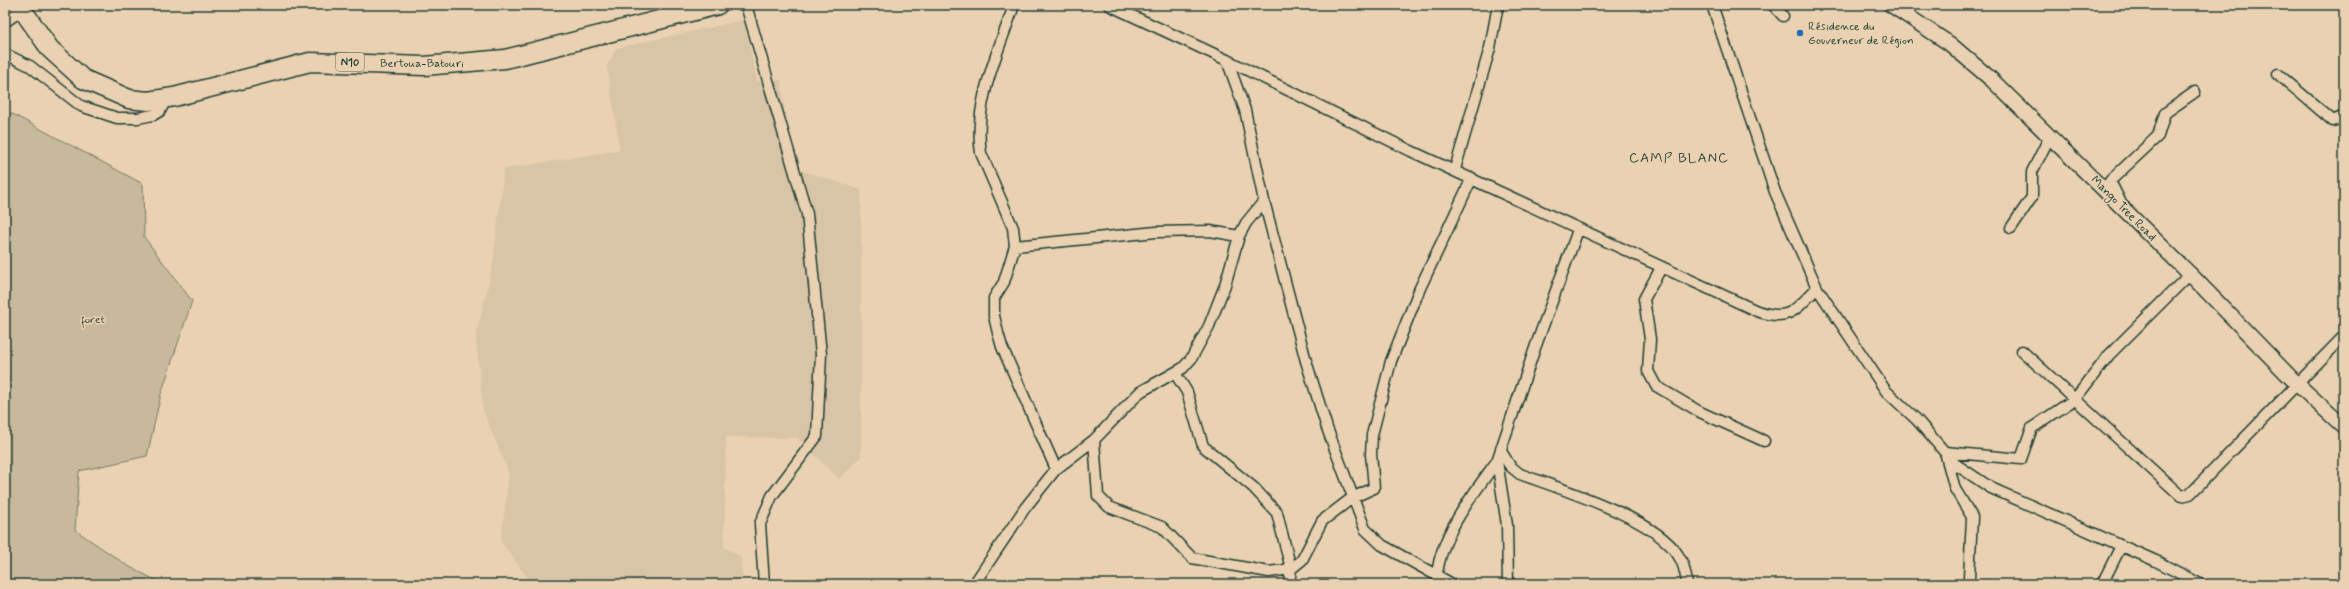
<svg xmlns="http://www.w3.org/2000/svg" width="2349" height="589" viewBox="0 0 2349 589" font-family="Mynerve,sans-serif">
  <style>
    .built { fill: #d8c4a6 }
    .green { fill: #c8b99c; stroke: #747b68 }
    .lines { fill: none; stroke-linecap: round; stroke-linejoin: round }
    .street-casing { stroke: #1f3d34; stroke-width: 13 }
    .secondary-casing { stroke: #1f3d34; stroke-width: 17 }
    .highway-casing { stroke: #1f3d34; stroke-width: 21 }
    .street { stroke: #e9d1b1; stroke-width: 10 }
    .secondary { stroke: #e9d1b1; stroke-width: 14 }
    .highway { stroke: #e9d1b1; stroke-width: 18 }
    .poi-dot { fill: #1f6fb2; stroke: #e9d1b1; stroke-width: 1.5 }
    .labels { text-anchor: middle; stroke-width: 3; stroke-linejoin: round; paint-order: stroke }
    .shield { fill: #e9d1b1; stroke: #5c695a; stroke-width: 1 }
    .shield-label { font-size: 11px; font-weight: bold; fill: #1f3d34 }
    .poi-label { font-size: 12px; fill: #1f3d34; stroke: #e9d1b1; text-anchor: start }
    .street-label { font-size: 12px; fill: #1f3d34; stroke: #e9d1b1 }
    .park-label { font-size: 12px; fill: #30493e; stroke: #e9d1b1 }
    .quarter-label { font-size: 14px; letter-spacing: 1px; fill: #1f3d34; stroke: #e9d1b1 }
  </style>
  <rect width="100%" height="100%" fill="#e9d1b1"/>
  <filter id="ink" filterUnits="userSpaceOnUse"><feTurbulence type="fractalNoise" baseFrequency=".025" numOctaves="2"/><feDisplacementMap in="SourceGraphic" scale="8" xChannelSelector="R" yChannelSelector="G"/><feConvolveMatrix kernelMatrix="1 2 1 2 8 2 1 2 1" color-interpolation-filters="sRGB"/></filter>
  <g filter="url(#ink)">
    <!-- built -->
    <path class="built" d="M744,20L757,81L781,80L791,167L861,190V457L839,479L798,438L726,437L724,547L741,557L742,584H532L501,541L509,474L483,410L476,337L493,264L504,169L620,150L607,66L617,48Z"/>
    <!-- green -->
    <path class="green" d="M5,110L143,184L144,237L192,301L161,394L147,456L79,471L75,530L128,566L163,584H5Z"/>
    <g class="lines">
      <!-- street casing -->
      <g class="street-casing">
        <path id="street" d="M746,5L807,214L821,354L817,436L772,496L760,524L764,584
          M1014,5C999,51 973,103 981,153L1013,228L1015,246L1004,282L994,298V316L998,333L1002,347L1056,469
          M1109,5L1227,60L1245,110L1264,201L1306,361L1327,428L1365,529L1382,545L1452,584
          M1712,5L1775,192L1817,288L1886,391L1917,420L1955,464L1991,488L2156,561L2200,584
          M1773,5L1783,16
          M5,22L22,10
          M5,54L30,66L81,106L117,118H138L153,115L160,111L167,98
          M1227,60L1411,151L1757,311C1790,322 1795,310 1817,288
          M2278,74L2333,121L2344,116
          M1455,169L1490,48L1498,5
          M2120,201L2110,181L2158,136L2165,113L2195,92
          M2011,228L2032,197V172L2050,136
          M1015,246L1156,232L1210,231L1239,236
          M1661,268L1644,299L1650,339L1648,371L1656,386L1700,412L1764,441
          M2022,351L2181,496L2190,494L2194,490L2344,336
          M1175,373L1187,392L1203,446L1254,488L1277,513L1291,569L1289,584
          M1094,440L1098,496L1109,507L1162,527L1192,558L1269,572L1291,569L1302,560L1322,521L1352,498L1374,488L1371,454L1372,435L1391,361L1420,288L1472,178
          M1501,451L1510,466L1520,474C1561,489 1655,518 1678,555C1684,564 1686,574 1687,584
          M1437,575C1441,534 1474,493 1497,461
          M1969,578L1972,517L1955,489L1945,452L2021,459L2032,428L2075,399L2109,355L2190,274
          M974,584L1025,508L1056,469L1094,440L1140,392L1183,368L1191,359L1209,326L1225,285L1239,236L1246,223L1264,201
          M1508,584L1507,525L1497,461L1535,348L1578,230
          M2102,584L2121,546"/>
      </g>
      <!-- secondary casing -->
      <g class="secondary-casing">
        <path id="secondary" d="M1891,5L1950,44L1992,80L2190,274L2296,383L2344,427"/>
      </g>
      <!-- highway casing -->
      <g class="highway-casing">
        <path id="highway" d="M19,5L50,49L83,79L129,99L148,101L174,97L310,62L424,66L505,59L718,5"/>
      </g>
      <!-- street -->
      <use href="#street" class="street"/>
      <!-- secondary -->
      <use href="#secondary" class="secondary"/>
      <!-- highway -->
      <use href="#highway" class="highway"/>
    </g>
  </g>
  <!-- markers -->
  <circle class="poi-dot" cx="1800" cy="33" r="4"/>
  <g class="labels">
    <!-- shield labels -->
    <rect class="shield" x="336" y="53" width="28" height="18" rx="3"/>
    <g class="shield-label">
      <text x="350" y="66">N10</text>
    </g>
    <!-- poi labels -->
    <g class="poi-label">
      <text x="1808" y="30">Résidence du<tspan x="1808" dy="14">Gouverneur de Région</tspan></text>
    </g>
    <!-- street labels -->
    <g class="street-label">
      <text x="422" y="67">Bertoua-Batouri</text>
      <text transform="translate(2124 208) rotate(45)" y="4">Mango Tree Road</text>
    </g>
    <!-- park labels -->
    <g class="park-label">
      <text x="93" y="323">foret</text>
    </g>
    <!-- quarter labels -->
    <g class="quarter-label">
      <text x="1679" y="162">CAMP BLANC</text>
    </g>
  </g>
  <!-- margin -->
  <rect width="2349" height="589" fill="none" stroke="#e9d1b1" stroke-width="20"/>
  <rect x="10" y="10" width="2329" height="569" fill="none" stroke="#1f3d34" stroke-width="1.5" filter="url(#ink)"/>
</svg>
